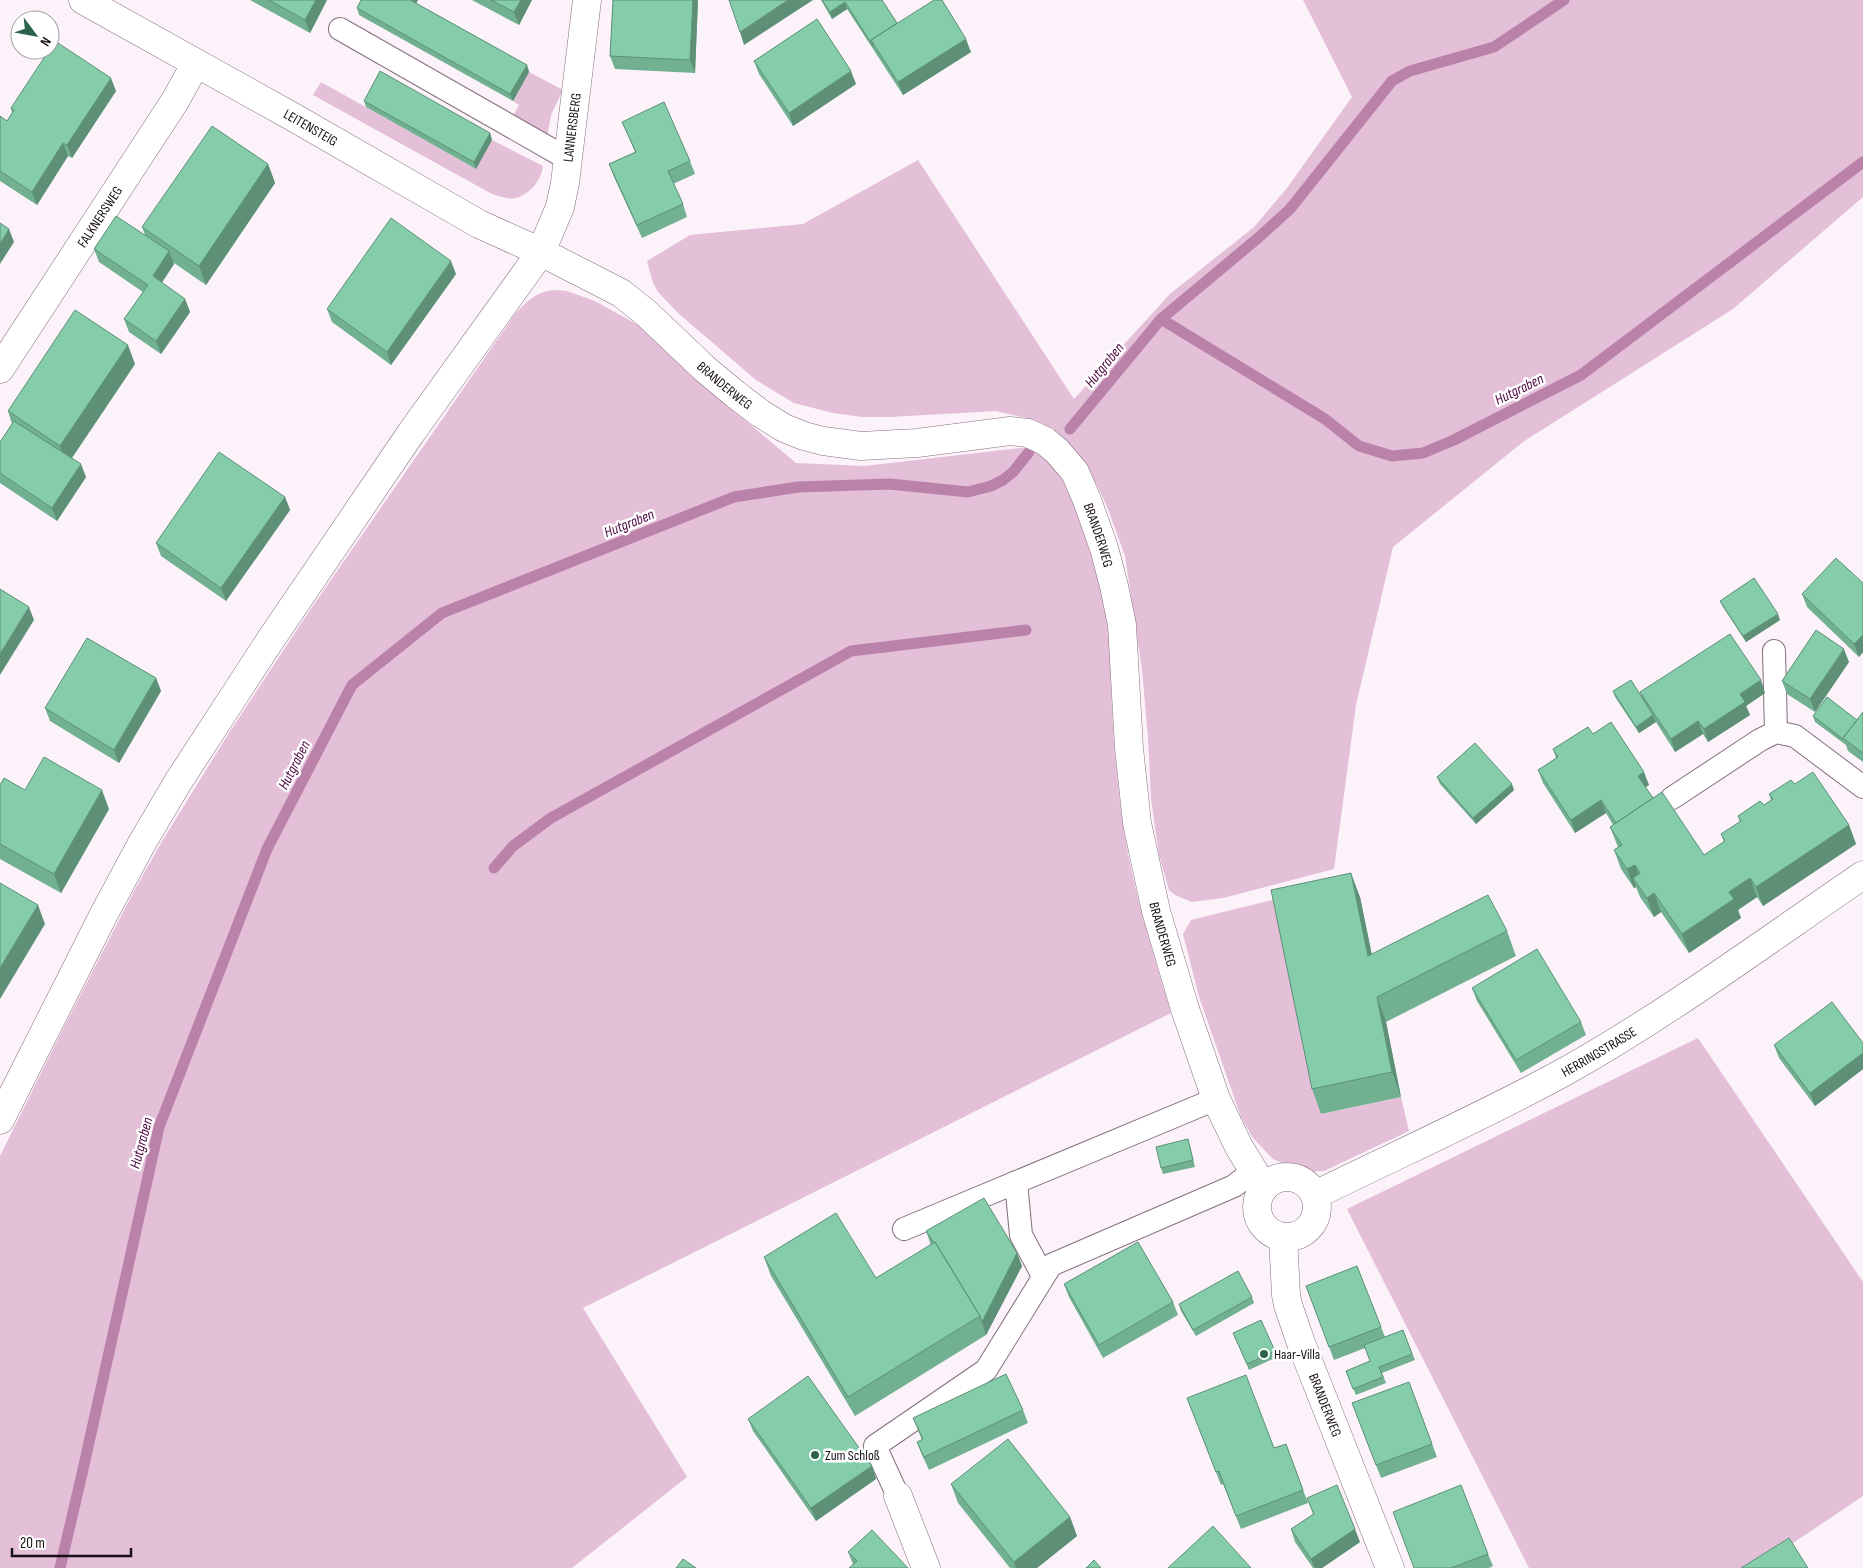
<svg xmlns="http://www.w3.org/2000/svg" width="1863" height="1568" viewBox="0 0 1863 1568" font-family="'Sofia Sans Condensed',sans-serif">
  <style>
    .green { fill: #e4bfd8 }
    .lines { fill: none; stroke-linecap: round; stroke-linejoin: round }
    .stream { stroke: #ba81a9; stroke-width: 11 }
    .lane-casing { stroke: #846f7d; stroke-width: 24 }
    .street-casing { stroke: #846f7d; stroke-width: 29 }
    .lane { stroke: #fff; stroke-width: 22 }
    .street { stroke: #fff; stroke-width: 28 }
    .wall { fill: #72b092 }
    .shaded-wall { fill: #5d9077 }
    .building { fill: #85cdaa; stroke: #5d9077 }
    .poi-dot { fill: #2b634b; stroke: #fff; stroke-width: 2 }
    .labels { text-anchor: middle; stroke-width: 5; stroke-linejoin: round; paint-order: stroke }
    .street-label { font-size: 14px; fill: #181016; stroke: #fff }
    .poi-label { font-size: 14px; fill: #181016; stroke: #fff; text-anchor: start }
    .water-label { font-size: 15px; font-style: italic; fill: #4d073f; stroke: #fff }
  </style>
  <rect width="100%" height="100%" fill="#fcf2f9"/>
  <!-- green -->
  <path class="green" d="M1303,0H1863V197L1733,309L1523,442L1393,547L1356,705L1334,869L1223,898L1192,902L1175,895L1169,890L1159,855L1151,799L1148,738L1142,670L1125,556L1108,509L1098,487L1088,470L1040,425L1026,418L996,411L890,417H862L833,413L794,403L756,380L678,313L658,292L653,283L647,261L690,235L803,224L918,160L1074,399L1170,294L1254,227L1287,188L1352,97Z
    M529,72L563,90L551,115L547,138L512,118L519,105L513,101Z
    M321,82L476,169L492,140L543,166C541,181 530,194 516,198C508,200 499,196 492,194L313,95Z
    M554,290L567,291L595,301L640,326L696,379L796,463L864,466L1030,447C1059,464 1066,486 1078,516C1094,560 1106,606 1111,652C1112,663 1110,675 1111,686C1113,736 1117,788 1125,837C1135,897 1154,955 1171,1013L583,1308L687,1477L572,1568H0V1156L65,1025L134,891L161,843L227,736L308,613L515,314C527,301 536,292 554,290Z
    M1329,886L1322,1114L1401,1097L1409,1131L1324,1171L1308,1172L1295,1169L1273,1159L1253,1138L1241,1117L1199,997L1183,934L1191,920Z
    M1698,1038L1863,1282V1496L1756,1568H1529L1347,1209Z"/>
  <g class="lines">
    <!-- stream -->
    <path class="stream" d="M1161,319L1325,419L1359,446L1392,456L1423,453L1454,440L1581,375L1863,162
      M1070,429L1161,319L1258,238L1290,209L1392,81L1410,71L1494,47L1564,0
      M494,868L513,846L551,818L851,651L1026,630
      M60,1568L82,1474L159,1127L267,849L352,685L442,613L734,497L798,487L890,484L968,492L991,486L1003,480L1013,472L1029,452"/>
    <!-- lane casing -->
    <g class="lane-casing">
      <path id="lane" d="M340,29L568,159
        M1774,651L1776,732
        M1672,798L1760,740L1776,732L1795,736L1863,787
        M1016,1182L1021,1235L1043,1276
        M904,1229L1216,1099
        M898,1496L875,1446L986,1370L1051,1265L1234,1186L1253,1171"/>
    </g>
    <!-- street casing -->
    <g class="street-casing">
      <g id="street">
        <path id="s1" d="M83,0L293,117L479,224L541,252L621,293L646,313L705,369L735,394L760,413L784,428L804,436L823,441L861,446L917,443L1010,431L1028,433L1045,441L1057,451L1075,472L1087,500L1104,548L1114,586L1122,625L1129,748L1137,823L1156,911L1185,1009L1216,1099L1239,1147L1264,1188"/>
        <path id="s2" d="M0,369L175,101L196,63"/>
        <path id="s3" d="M0,1120L104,914L142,843L178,782L269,642L411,433L541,252L560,207L565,183L587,0"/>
        <circle cx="1287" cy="1207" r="30"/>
        <path id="s4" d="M1315,1195C1398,1154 1484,1116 1566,1071C1669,1013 1765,942 1863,875"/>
        <path id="s5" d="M1283,1237L1286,1295L1288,1305L1301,1343L1390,1568"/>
        <path d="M898,1496L926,1568"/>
      </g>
    </g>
    <!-- lane -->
    <use href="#lane" class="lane"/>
    <!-- street -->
    <use href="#street" class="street"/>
  </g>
  <!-- wall -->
  <path class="wall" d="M250,0H327L310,33Z
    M361,0H418L416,3L527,65L529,72L513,101L359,15L357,8Z
    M472,0H532L519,25Z
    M613,0H698L695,73L615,69L610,56Z
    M821,0H882L897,23L971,52L903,95L847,9L832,19Z
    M754,61L856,84L793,126L759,74Z
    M116,91L72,158L68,156L37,205L0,181V116L7,121L12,113L11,108Z
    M364,101L490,133L492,140L476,169L366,107Z
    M622,122L690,161L695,174L673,184L683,204L687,217L642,238L614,177L609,164L635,152Z
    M268,164L275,183L206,285L174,263V264L162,283L185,299L190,312L161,354L129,332L124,319L143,292L99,262L94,249L145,235L142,227Z
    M456,274L391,365L332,322L327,309Z
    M135,364L72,458L86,477L57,521L0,483V442L12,424L8,411Z
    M285,497L290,510L226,601L161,556L156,543Z
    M1863,583V652L1859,657L1807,607L1802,594Z
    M1720,601L1780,620L1746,642L1723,607Z
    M1849,662L1815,712L1787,694L1782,681Z
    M156,678L161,691L119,763L50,721L45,708Z
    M1613,691L1642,698L1640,692L1765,693L1746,706L1750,715L1708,742L1703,734L1675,752L1656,722L1639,733L1615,697Z
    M1863,712V762L1848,751L1846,745L1815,722L1813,716L1857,720Z
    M1593,734L1649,785L1645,787L1653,798L1704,855L1724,842L1721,834L1740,822L1738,816L1764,805L1771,800L1769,794L1795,784L1849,825L1856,844L1763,906L1757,897L1738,910L1741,918L1689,953L1661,912L1654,917L1640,897L1636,887L1634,888L1621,869L1614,850L1618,847L1610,827L1613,825L1606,813L1575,833L1543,783L1538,770L1556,758L1553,749Z
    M1437,777L1514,790L1476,824L1440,784Z
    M0,785L109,809L61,893L0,859Z
    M1360,897L1372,955L1507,931L1516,956L1386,1022L1401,1097L1321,1114L1312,1089Z
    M1472,988L1581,1022L1586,1035L1521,1073L1477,1001Z
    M1863,1043V1069L1815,1106L1779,1058L1774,1045Z
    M1190,1146L1195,1167L1163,1174L1161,1168Z
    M926,1231L1017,1253L1022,1266L986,1335L855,1416L771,1276L764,1257L876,1278L931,1245Z
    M1357,1266L1385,1337L1403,1330L1415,1360L1382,1373L1386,1383L1356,1395L1348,1377L1370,1361L1365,1348L1334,1360L1306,1286Z
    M1064,1284L1173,1302L1178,1315L1103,1358L1069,1297Z
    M1252,1297L1254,1303L1196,1336L1181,1311L1179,1304Z
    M1233,1333L1275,1351L1277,1357L1249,1370Z
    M1409,1382L1437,1457L1381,1478L1352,1403Z
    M1187,1398L1274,1448L1286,1444L1308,1503L1241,1529L1223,1484L1221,1485Z
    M1023,1410L1028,1423L929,1470L922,1455L917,1442L922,1440L913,1418Z
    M748,1419L872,1466L876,1479L816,1521L753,1431Z
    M951,1484L1070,1517L1077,1536L1037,1568H1010L958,1503Z
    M1307,1498L1360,1542L1322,1568H1313L1295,1542L1291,1529L1313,1514Z
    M848,1552L908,1568L853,1564Z
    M1488,1554L1493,1566L1489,1568H1414Z"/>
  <!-- shaded-wall -->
  <path class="shaded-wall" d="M316,0H327L310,33L305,20Z
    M412,0H418L414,7Z
    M521,0H532L519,25L514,12Z
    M693,0H698L695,73L690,60Z
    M788,0H813L744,45L740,32Z
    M845,2L847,9L832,19L830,12Z
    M966,39L971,52L903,95L898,82Z
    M527,65L529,72L513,101L510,94Z
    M851,71L856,84L793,126L789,113Z
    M111,78L116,91L72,158L67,145Z
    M490,133L492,140L476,169L474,162Z
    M63,143L68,156L37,205L32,192Z
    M268,164L275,183L206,285L199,266Z
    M9,229L14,242L0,264V244Z
    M169,251L174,264L157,289L153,276Z
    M451,261L456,274L391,365L387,352Z
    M185,299L190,312L161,354L156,341Z
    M128,345L135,364L67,465L60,446Z
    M81,464L86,477L57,521L52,508Z
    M285,497L290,510L226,601L221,588Z
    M29,607L34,620L0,675V654Z
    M1778,614L1780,620L1746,642L1743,636Z
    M1863,635V652L1859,657L1854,644Z
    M1844,649L1849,662L1815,712L1810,699Z
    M156,678L161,691L119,763L114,750Z
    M1761,680L1765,693L1746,706L1750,715L1708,742L1704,729L1740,694Z
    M1653,715L1656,722L1639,733L1636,727Z
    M1698,721L1703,734L1675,752L1671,739Z
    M1644,772L1649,785L1643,789L1638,776Z
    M1512,784L1514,790L1476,824L1473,818Z
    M102,790L109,809L61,893L54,874Z
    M1601,800L1606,813L1575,833L1571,820Z
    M1849,825L1856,844L1763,906L1756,887Z
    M1635,865L1642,884L1633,878L1636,887L1634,888L1627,869Z
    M1351,873L1360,897L1377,981L1368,956Z
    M1750,878L1757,897L1738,910L1741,918L1689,953L1682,934L1729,892Z
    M1654,893L1661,912L1654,917L1647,898Z
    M38,905L45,924L0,999V968Z
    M1377,997L1386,1022L1401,1097L1392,1072Z
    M1863,1053V1069L1815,1106L1810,1093Z
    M1017,1253L1022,1266L986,1335L982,1322Z
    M872,1466L876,1479L816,1521L811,1508Z
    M1070,1517L1077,1536L1037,1568H1016L1014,1562Z
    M1355,1529L1360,1542L1322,1568H1315L1311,1559Z"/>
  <!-- building -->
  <path class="building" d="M269,0H316L305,20Z
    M361,0H412V1L527,65L510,94L357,8Z
    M491,0H521L514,12Z
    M613,0H693L690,60L610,56Z
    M729,0H788L740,32Z
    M822,0H882L897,23L871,40L873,46L845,2L830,12Z
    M934,0H942L966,39L898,82L871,40Z
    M817,19L851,71L789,113L754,61Z
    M55,41L111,78L67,145L63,143L32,192L0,171V116L7,121L14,110L11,108Z
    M380,71L490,133L474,162L364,101Z
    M664,102L690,161L668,171L683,204L637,225L609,164L636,152L622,122Z
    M212,126L268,164L199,266L142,227Z
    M116,216L169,251L153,276L185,299L156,341L124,319L148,285L94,249Z
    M391,218L451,261L387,352L327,309Z
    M0,223L9,229L0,244Z
    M75,310L128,345L60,446L8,411Z
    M14,421L81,464L52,508L0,473V442Z
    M219,452L285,497L221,588L156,543Z
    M1836,558L1863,583V635L1854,644L1802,594Z
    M1754,578L1778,614L1743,636L1720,601Z
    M0,589L29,607L0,654Z
    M1816,630L1844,649L1810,699L1782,681Z
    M1730,634L1761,680L1740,694L1745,702L1704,729L1698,721L1671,739L1640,692Z
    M87,638L156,678L114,750L45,708Z
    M1631,680L1653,715L1636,727L1613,691Z
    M1827,697L1857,720L1843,738V739L1813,716Z
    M1863,712V753L1843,738Z
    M1611,722L1644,772L1638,776L1653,798L1616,823L1601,800L1571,820L1538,770L1558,757L1553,749L1588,727L1593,734Z
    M1475,743L1512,784L1473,818L1437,777Z
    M44,757L102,790L54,874L0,844V785L4,778L25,790Z
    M1813,772L1849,825L1756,887L1750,878L1729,892L1734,899L1682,934L1654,893L1647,898L1633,878L1640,873L1635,865L1627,869L1614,850L1622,845L1610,827L1662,792L1704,855L1725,841L1721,834L1741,821L1738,816L1760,801L1764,805L1773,799L1769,794L1791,780L1795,784Z
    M1351,873L1368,956L1488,895L1507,931L1377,997L1392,1072L1312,1089L1271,890Z
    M0,883L38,905L0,968Z
    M1537,949L1581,1022L1516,1060L1472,988Z
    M1832,1002L1863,1043V1053L1810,1093L1774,1045Z
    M1188,1139L1193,1160L1161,1168L1156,1147Z
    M984,1198L1017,1253L982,1322L980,1316L935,1242L934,1243L926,1231Z
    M836,1213L876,1278L935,1242L980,1316L848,1397L764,1257Z
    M1138,1242L1173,1302L1099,1345L1064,1284Z
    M1357,1266L1381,1327L1329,1347L1306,1286Z
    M1238,1271L1252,1297L1193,1330L1179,1304Z
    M1261,1320L1275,1351L1247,1364L1233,1333Z
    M1403,1330L1412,1354L1379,1367L1383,1377L1353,1389L1346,1371L1370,1361L1364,1345Z
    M1006,1374L1023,1410L924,1457L917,1442L923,1439L913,1418Z
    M1246,1375L1274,1448L1286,1444L1303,1490L1236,1516L1219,1471L1216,1472L1187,1398Z
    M808,1376L872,1466L811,1508L748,1419Z
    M1409,1382L1432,1444L1376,1465L1352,1403Z
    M1008,1439L1070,1517L1014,1562L951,1484Z
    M1337,1485L1355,1529L1311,1559L1291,1529L1314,1514L1307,1498Z
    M1461,1485L1488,1554L1451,1568H1414L1393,1512Z
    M1213,1526L1251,1568H1168Z
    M872,1530L908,1568H849L857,1561L848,1552Z
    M1789,1538L1808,1568H1741Z
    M683,1559L696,1568H676Z
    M1094,1560L1101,1568H1086Z"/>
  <!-- markers -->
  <g class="poi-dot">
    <circle cx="1264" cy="1354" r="5"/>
    <circle cx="815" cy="1455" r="5"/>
  </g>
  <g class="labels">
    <!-- street labels -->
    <g class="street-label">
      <text dy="5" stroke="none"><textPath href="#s1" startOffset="261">LEITENSTEIG</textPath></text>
      <text dy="5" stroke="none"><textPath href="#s3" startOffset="1154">LANNERSBERG</textPath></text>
      <text dy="5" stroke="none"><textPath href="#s2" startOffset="182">FALKNERSWEG</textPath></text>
      <text dy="5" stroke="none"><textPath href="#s1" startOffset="752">BRANDERWEG</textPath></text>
      <text dy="5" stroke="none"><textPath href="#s1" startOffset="1202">BRANDERWEG</textPath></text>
      <text dy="5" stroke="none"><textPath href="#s1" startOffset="1608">BRANDERWEG</textPath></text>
      <text dy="5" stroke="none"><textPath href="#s4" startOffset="318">HERRINGSTRASSE</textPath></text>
      <text dy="5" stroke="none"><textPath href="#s5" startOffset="175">BRANDERWEG</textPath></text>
    </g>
    <!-- poi labels -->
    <g class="poi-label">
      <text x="1274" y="1359">Haar-Villa</text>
      <text x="825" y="1460">Zum Schloß</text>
    </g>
    <!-- water labels -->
    <g class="water-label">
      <text transform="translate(1104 365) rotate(-51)" y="5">Hutgraben</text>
      <text transform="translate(1519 389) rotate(-26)" y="5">Hutgraben</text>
      <text transform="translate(629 523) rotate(-22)" y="5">Hutgraben</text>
      <text transform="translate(294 765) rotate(-63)" y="5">Hutgraben</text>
      <text transform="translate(141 1143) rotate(-75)" y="5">Hutgraben</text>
    </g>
  </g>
  <!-- north arrow -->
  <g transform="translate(35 35) rotate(122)"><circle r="24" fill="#ffffff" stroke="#a39fa2"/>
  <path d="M0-4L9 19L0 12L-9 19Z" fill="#2b634b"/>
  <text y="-8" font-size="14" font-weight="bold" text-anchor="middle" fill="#181016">N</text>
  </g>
  <!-- scale -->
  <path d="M12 1548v8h119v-8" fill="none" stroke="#181016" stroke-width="2.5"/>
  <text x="20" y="1548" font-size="15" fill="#181016" stroke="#ffffff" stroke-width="4" paint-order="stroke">20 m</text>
</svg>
